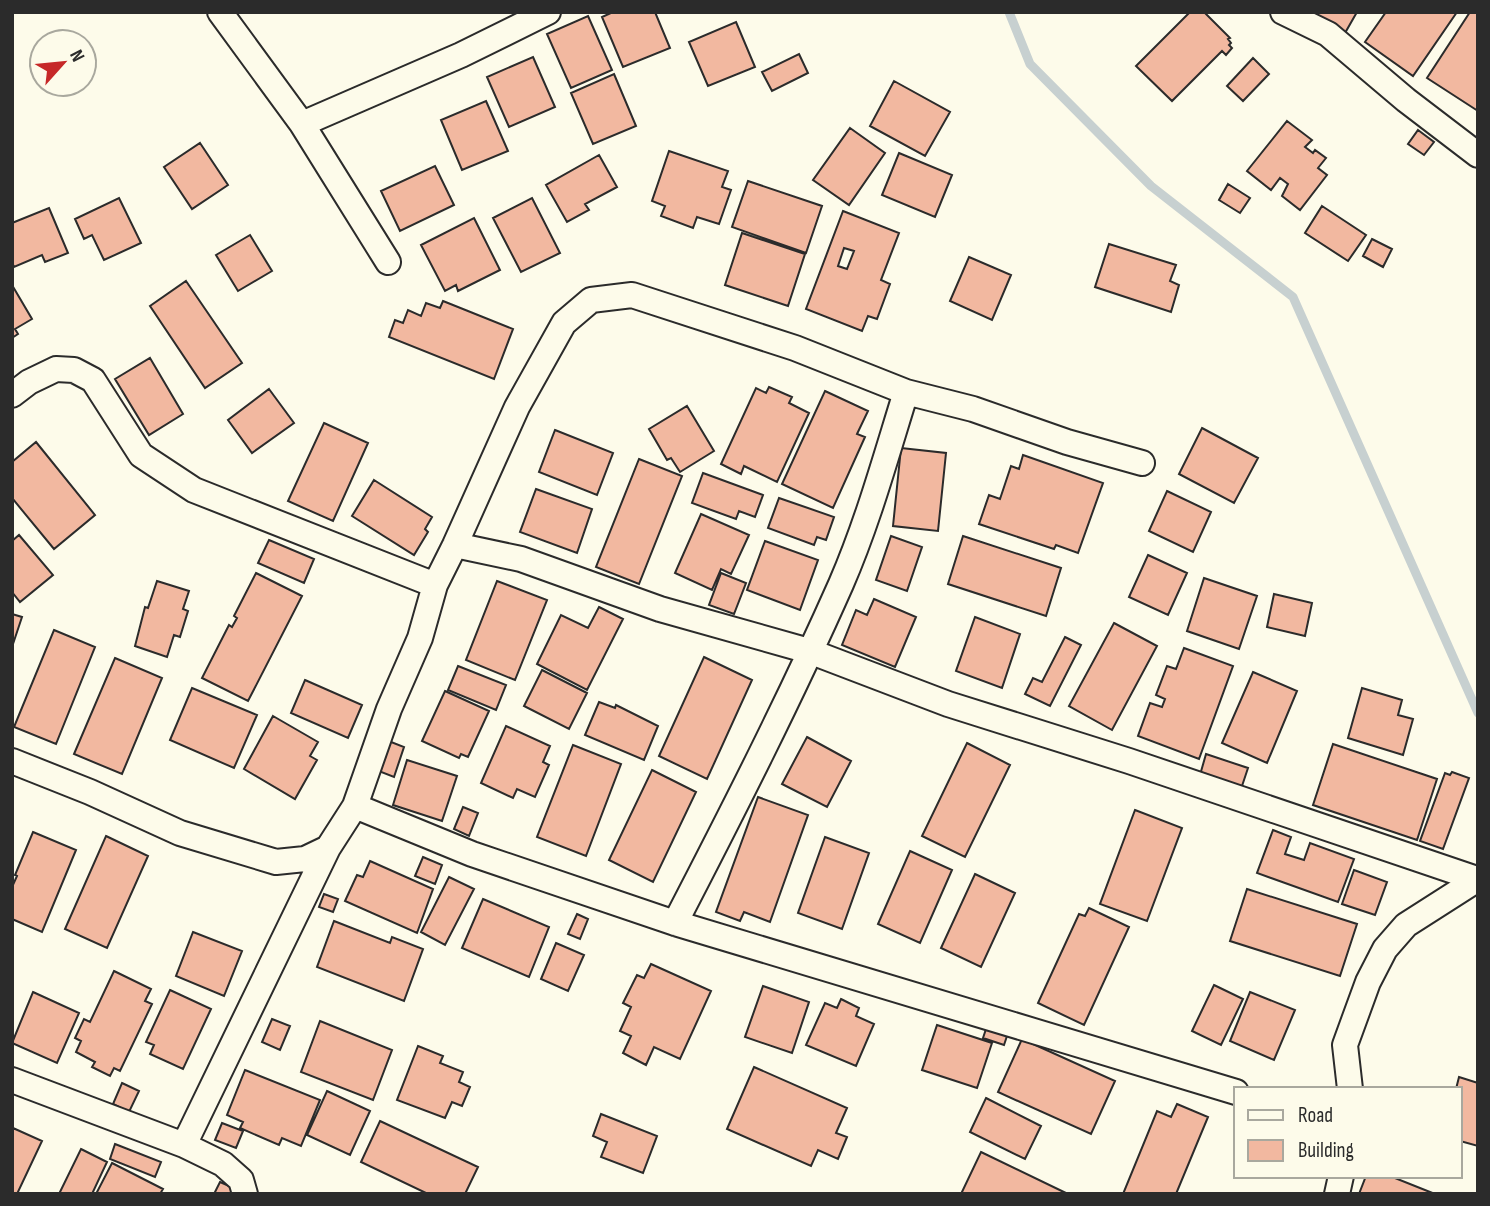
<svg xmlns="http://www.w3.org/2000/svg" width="1490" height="1206" viewBox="0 0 1490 1206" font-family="'Sofia Sans Condensed',sans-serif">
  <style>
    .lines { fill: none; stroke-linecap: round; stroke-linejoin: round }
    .stream { stroke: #c7d0d0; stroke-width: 9 }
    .building { fill: #f2b8a0; stroke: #2b2b2b; stroke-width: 2; fill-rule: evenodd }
    .street-casing { stroke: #2b2b2b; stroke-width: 28 }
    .street { stroke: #fdfbea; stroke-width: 24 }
  </style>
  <rect width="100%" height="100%" fill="#fdfbea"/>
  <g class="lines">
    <!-- stream -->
    <path class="stream" d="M1009,12L1030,64L1151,186L1293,297L1478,713"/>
  </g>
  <!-- building -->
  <path class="building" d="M613,12H655L670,48L623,67L602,17Z
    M1190,12H1204L1230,38L1228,39L1231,43L1229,45L1232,48L1226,55L1222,51L1172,101L1136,66Z
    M1310,12H1357L1345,33Z
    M1386,12H1457L1413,76L1365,42Z
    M1470,12H1478V111L1427,78Z
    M588,16L612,70L571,88L547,34Z
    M736,22L755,67L708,86L689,42Z
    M799,54L808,73L772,91L762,72Z
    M533,57L555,107L509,127L487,77Z
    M1253,58L1269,74L1243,101L1227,86Z
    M614,74L636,126L593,144L571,93Z
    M894,81L950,112L925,156L870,126Z
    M486,101L508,151L462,170L441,120Z
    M1287,121L1312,140L1305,147L1313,153L1315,150L1326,158L1318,168L1327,175L1300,210L1282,196L1288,184L1280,178L1271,190L1247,171Z
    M850,128L885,153L849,205L813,180Z
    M1418,130L1434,142L1424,155L1408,144Z
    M200,143L228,185L192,209L164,167Z
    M669,151L728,171L722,187L731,190L719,224L697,217L693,228L661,216L665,206L652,201Z
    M899,153L952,175L935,217L882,195Z
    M599,155L617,187L585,204L589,210L567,222L546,185Z
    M435,166L454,205L400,231L381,191Z
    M748,181L822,206L806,253L732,227Z
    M1228,184L1250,198L1240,213L1219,200Z
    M119,198L141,243L104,260L92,235L84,239L75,219Z
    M532,198L560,253L521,272L493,218Z
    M1322,206L1366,235L1348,261L1305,233Z
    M49,208L68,253L45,262L42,255L14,267L12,262V223Z
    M843,211L899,233L881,280L890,284L877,319L868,316L862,331L806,309ZM844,248L854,251L847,269L838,266Z
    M474,218L500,270L458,291L456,285L445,291L421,245Z
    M742,233L805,254L788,306L725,285Z
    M250,235L272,271L238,291L216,255Z
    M1372,239L1392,249L1383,267L1363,256Z
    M1109,244L1176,265L1170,281L1179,285L1171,312L1095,287Z
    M969,257L1011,275L992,320L950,301Z
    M186,281L242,363L205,388L150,306Z
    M12,285L32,319L15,329L18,334L12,338Z
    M443,301L513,329L494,379L389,337L395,320L403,323L408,310L421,316L426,303L440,308Z
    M150,358L183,414L149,435L115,379Z
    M769,387L792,397L789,403L809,413L777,482L744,466L741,474L721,464L756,388L766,393Z
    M269,389L294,423L252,453L228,420Z
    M825,391L868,411L857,434L865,437L833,508L782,484Z
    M687,406L714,451L680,472L671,458L667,460L649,429Z
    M324,423L368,443L333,521L288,501Z
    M1202,428L1258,458L1234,503L1179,474Z
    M555,430L613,453L597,495L539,472Z
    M36,442L95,515L54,549L12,498V462Z
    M901,448L946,453L938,531L893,526Z
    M1023,455L1103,483L1078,553L1056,545L1054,549L979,524L989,495L1000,499L1011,466L1019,469Z
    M639,459L682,476L639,584L596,567Z
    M703,473L763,495L755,517L739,511L736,519L692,503Z
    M374,480L432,517L425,529L428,532L414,555L352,516Z
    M536,489L592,509L577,553L520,532Z
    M1167,491L1211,512L1193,552L1149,531Z
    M779,498L834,517L826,540L817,537L814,545L768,528Z
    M701,514L749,535L731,574L721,569L712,590L675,573Z
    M19,535L53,575L20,602L12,592V541Z
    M891,536L922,547L907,591L876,580Z
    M963,536L1061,568L1046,616L948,584Z
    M269,540L314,559L304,583L258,563Z
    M765,541L818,560L800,610L747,590Z
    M1148,555L1187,573L1168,615L1129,597Z
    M256,573L302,596L248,701L202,678L229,625L232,627L237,618L234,616Z
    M721,573L746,583L734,614L709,605Z
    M1204,578L1257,596L1239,649L1187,631Z
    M157,581L189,591L183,609L188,611L180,637L174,635L167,657L135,646L145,607L148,608Z
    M497,581L547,600L515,680L466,660Z
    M1274,594L1312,603L1305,636L1267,627Z
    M874,599L916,617L895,667L842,645L856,610L867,615Z
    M599,607L623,619L587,690L537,664L561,615L588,628Z
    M12,614L22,617L12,647Z
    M975,617L1020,634L1002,688L956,671Z
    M1114,623L1157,646L1112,730L1069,706Z
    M54,630L95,647L56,744L14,727Z
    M1065,637L1081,645L1050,706L1025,694L1033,678L1042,682Z
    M1184,648L1233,666L1199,759L1138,736L1150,703L1162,707L1165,699L1156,695L1167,666L1176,669Z
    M704,657L752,680L707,779L659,756Z
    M115,658L162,678L122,774L74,754Z
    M458,666L506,685L496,710L448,690Z
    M542,670L587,693L569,729L524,706Z
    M1253,672L1297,691L1267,763L1222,743Z
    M305,680L362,705L348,738L291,713Z
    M192,688L257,715L234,768L170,740Z
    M1362,688L1402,700L1398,715L1413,719L1403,755L1348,738Z
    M445,691L489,711L468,757L461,754L459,758L422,741Z
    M599,702L615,708L616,705L658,726L644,760L585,735Z
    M273,716L318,742L310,756L317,760L295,799L244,769Z
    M506,726L550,746L543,762L549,765L535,797L517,789L513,798L481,783Z
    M807,737L851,761L827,807L782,784Z
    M386,740L404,747L394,777L376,770Z
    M967,743L1010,765L965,857L922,836Z
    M1333,744L1437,779L1417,840L1313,805Z
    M573,745L621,764L586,856L537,837Z
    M1206,754L1248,768L1241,789L1200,775Z
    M407,760L457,776L442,821L393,805Z
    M652,770L696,792L653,882L609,860Z
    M1452,772L1469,778L1443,849L1420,841L1445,773L1450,775Z
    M758,797L808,815L770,922L744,912L740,921L716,912Z
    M463,807L478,813L469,836L454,829Z
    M1135,810L1182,828L1147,921L1100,904Z
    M1273,830L1291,837L1285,854L1304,860L1310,843L1354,859L1338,902L1257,873Z
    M33,832L76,850L42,932L12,919V887L17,876L15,875Z
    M106,836L148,856L107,948L65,929Z
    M825,837L869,853L842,929L798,913Z
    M910,851L952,870L920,943L878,924Z
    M423,857L442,865L435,884L415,876Z
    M370,861L433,889L417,933L345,901L357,875L363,877Z
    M1354,870L1387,882L1375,915L1342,904Z
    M975,874L1015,893L981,967L941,948Z
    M449,877L474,889L445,945L421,932Z
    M1247,889L1357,924L1340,976L1230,941Z
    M324,894L338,899L333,912L319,907Z
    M483,899L549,927L529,977L462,948Z
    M1089,908L1129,927L1084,1025L1038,1003L1079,914L1085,916Z
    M577,914L588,919L580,939L568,934Z
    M334,921L390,943L392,937L423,949L404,1001L317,967Z
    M193,932L242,951L224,996L176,976Z
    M556,943L584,955L568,991L541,979Z
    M651,964L711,991L680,1059L654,1047L646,1065L623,1053L631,1036L620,1031L631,1007L623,1003L637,975L644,978Z
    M114,971L151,989L145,1001L152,1004L120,1071L114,1068L110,1076L92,1067L95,1062L76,1052L81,1041L75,1038L84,1019L90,1022Z
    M1214,985L1243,999L1221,1045L1192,1031Z
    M763,986L809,1002L792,1053L745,1037Z
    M170,990L211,1009L183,1069L150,1054L154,1045L146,1042Z
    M33,992L79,1013L57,1063L12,1043Z
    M1250,992L1295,1010L1274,1060L1230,1041Z
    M841,999L859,1008L856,1016L874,1024L856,1066L806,1045L825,1003L837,1008Z
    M272,1019L290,1026L280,1050L262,1042Z
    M320,1021L392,1050L373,1100L301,1072Z
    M988,1023L1009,1030L1004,1045L983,1038Z
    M937,1025L992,1043L977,1088L922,1070Z
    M1022,1039L1115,1081L1091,1134L998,1092Z
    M418,1046L443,1056L440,1063L463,1072L459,1082L470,1087L462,1106L452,1102L445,1118L397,1100Z
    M754,1067L847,1108L836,1133L847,1137L838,1159L818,1150L811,1166L727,1129Z
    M245,1070L320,1100L301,1146L282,1138L279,1145L240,1128L243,1122L227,1115Z
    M1459,1077L1478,1083V1146L1460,1141V1089H1456Z
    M122,1083L139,1091L129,1112L113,1104Z
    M327,1091L370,1111L350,1155L307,1135Z
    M986,1098L1041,1126L1025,1159L970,1132Z
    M1177,1104L1208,1117L1176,1194H1123L1157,1111L1171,1117Z
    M601,1114L657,1136L643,1173L601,1157L607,1142L593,1136Z
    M380,1121L478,1167L465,1194H428L361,1162Z
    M222,1123L243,1131L236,1148L215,1140Z
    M13,1128L42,1141L17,1194H12Z
    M115,1144L161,1162L155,1177L110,1159Z
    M81,1149L107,1162L92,1194H59Z
    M981,1152L1068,1194H961Z
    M112,1163L163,1189L160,1194H96Z
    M1366,1176H1390L1435,1194H1359Z
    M220,1182L236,1189L234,1194H214Z"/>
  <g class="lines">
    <!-- street casing -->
    <g class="street-casing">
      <path id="street" d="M220,12L302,124L388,262
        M1283,12L1328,34L1406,100L1478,155
        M302,124L461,55L548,12
        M12,395L29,382L56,369L74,370L93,380L141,455L194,490L435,585
        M455,545L521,559L660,609L809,651L948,704L1129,761L1477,879
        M12,761L90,792L180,833L276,862L305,859L328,848L355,806L389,709L420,638L435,585L455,545L517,407L564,323L591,300L632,295L795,348L906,392L973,409L1067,442L1142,463
        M355,806L472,854L675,923L1236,1092
        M675,923C733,811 790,699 841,584C868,522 886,456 906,392
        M12,1080L184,1145L223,1164L241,1180L245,1194
        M1350,1089L1345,1045L1368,982L1385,949L1406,925L1478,879
        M184,1145L328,848
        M1337,1194L1341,1176"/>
    </g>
    <!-- street -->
    <use href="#street" class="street"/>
  </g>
  <!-- border -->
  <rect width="1490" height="1206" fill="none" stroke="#2b2b2b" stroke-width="28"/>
  <!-- legend -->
  <rect x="1234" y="1087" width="228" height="91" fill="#fdfbea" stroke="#a9a89e" stroke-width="2"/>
  <rect x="1248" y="1110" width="35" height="10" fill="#fdfbea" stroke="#a9a89e" stroke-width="2"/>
  <text x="1298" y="1122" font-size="21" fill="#2b2b2b">Road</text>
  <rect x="1248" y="1140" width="35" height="21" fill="#f2b8a0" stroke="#a9a89e" stroke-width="2"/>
  <text x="1298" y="1157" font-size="21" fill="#2b2b2b">Building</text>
  <!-- north arrow -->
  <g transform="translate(63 63) rotate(63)"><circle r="33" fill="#fdfbea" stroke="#a9a89e" stroke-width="2"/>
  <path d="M0-5L12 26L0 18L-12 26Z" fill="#c62828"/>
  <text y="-10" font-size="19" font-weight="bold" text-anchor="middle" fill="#2b2b2b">N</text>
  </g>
</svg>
